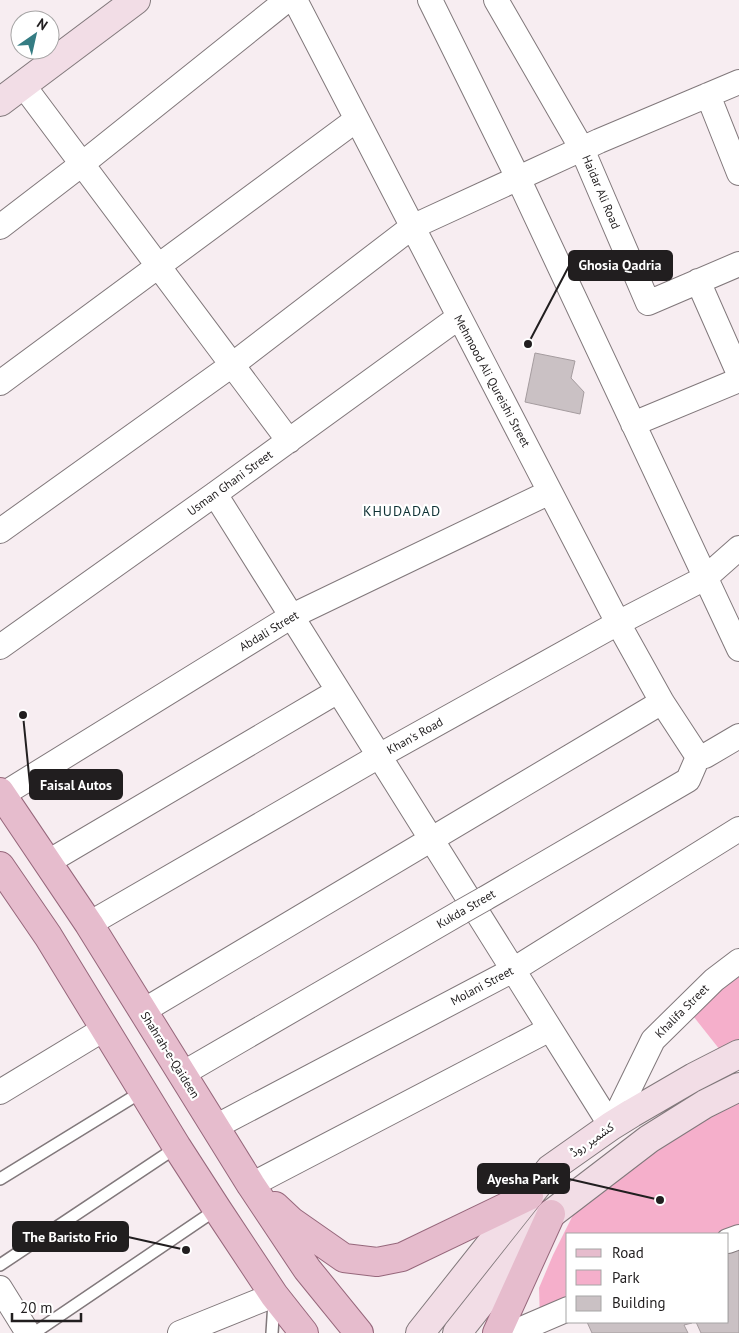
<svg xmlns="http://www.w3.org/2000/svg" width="739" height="1333" viewBox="0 0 739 1333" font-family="'PT Sans','Noto Sans Arabic',sans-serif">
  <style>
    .green { fill: #f5afcb }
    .building { fill: #cac1c4; stroke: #a59c9f }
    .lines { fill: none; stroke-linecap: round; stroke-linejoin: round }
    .lane-casing { stroke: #81787b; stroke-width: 14 }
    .street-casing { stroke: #81787b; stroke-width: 26 }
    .secondary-casing { stroke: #81787b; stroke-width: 30 }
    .primary-casing { stroke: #96677b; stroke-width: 30 }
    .lane { stroke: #fff; stroke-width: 11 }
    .street { stroke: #fff; stroke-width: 24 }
    .secondary { stroke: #f2dde6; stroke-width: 28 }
    .primary { stroke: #e6bccd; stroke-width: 28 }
    .street-bridge-casing { stroke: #81787b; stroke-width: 26; stroke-linecap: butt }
    .street-bridge { stroke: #fff; stroke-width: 24 }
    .labels { text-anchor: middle; stroke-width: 4.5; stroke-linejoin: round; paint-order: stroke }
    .street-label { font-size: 12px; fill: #211e1f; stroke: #fff }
    .neighbourhood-label { font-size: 14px; letter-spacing: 1px; fill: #0e3134; stroke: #fff }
    .leader { fill: none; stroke: #211e1f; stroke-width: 2 }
    .callout-dot { fill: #211e1f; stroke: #fff; stroke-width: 2 }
    .callout { fill: #211e1f; stroke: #211e1f; stroke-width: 2 }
    .callout-label { font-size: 14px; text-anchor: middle; font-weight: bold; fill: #fff }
  </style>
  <rect width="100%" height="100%" fill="#f7edf1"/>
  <!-- green -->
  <path class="green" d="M739,961V1054L728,1060L686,1007Z
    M739,1087V1237L728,1234H568V1309L540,1321L539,1288L553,1255L587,1187Z"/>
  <!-- building -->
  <path class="building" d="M535,353L575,361L571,378L584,392L580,414L525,402Z
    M739,1241V1333H701L696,1322H728V1245Z
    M587,1322H691L692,1323L684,1325L688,1333H592Z"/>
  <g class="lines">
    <!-- lane casing -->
    <g class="lane-casing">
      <path id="lane" d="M0,1179L143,1091
        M0,1265L177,1147
        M34,1333L217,1209
        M272,1333L274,1302"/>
    </g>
    <!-- street casing -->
    <g class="street-casing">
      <path id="street" d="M295,0L618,623L662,702L698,757
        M430,0L518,178L739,649
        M496,0L582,149L648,303L739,264
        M23,85L289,441
        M708,95L739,173
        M0,227L82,164L287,0
        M698,281L739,374
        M0,383L356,120
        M633,424L739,380
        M215,494L611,1126
        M0,531L232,365L412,227L599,141L739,82
        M0,647L215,494L459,317
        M698,757L705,756L739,736
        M2,795L292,616L550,492
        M48,862L338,691
        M484,899L688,780L698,757
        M89,924L379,756L618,623L705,578L739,548
        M143,1011L662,702
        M182,1074L461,912
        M0,1092L104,1029
        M611,1126L653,1040L714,980L739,961
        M215,1127L513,970L739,829
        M251,1185L550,1029
        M728,1241L739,1237
        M0,1288L28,1333
        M180,1333L274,1295
        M512,1333L568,1309"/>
    </g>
    <!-- secondary casing -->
    <g class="secondary-casing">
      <path id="secondary" d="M0,102L136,0
        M420,1333L550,1169L611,1126L632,1113L694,1077L739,1054
        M457,1333L551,1214L649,1139L705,1104L739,1087"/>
    </g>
    <!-- primary casing -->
    <g class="primary-casing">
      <path id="primary" d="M0,792L89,924L251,1185L307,1269L359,1333
        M0,866L48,936L177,1147L217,1209L274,1295L304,1333
        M275,1206L291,1221L344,1258L377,1262L402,1257L529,1196
        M497,1333L551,1214"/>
    </g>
    <!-- lane -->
    <use href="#lane" class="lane"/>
    <!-- street -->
    <use href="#street" class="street"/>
    <!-- secondary -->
    <use href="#secondary" class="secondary"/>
    <!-- primary -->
    <use href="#primary" class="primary"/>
    <!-- street-bridge casing -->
    <g class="street-bridge-casing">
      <path id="street-bridge" d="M461,912L484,899"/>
    </g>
    <!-- street-bridge -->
    <use href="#street-bridge" class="street-bridge"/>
  </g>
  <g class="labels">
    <!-- street labels -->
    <g class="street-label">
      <text transform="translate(601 192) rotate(67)" y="4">Haidar Ali Road</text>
      <text transform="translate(492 381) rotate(62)" y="4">Mehmood Ali Qureishi Street</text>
      <text transform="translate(230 483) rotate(-36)" y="4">Usman Ghani Street</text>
      <text transform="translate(269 631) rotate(-31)" y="4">Abdali Street</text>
      <text transform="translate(415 736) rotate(-29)" y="4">Khan's Road</text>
      <text transform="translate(466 909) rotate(-30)" y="4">Kukda Street</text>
      <text transform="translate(482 986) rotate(-28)" y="4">Molani Street</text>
      <text transform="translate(682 1011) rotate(-45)" y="4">Khalifa Street</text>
      <text transform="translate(170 1055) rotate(58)" y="4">Shahrah-e-Qaideen</text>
      <text transform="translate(592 1140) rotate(-35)" y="4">کشمیر روڈ</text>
    </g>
    <!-- neighbourhood labels -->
    <g class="neighbourhood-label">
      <text x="402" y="516">KHUDADAD</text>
    </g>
  </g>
  <!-- callouts -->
  <path class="leader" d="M528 344L569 266M23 715L30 785M660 1200L569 1179M186 1250L128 1237"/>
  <g class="callout-dot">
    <circle cx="528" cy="344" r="5"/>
    <circle cx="23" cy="715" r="5"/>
    <circle cx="660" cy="1200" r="5"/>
    <circle cx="186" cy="1250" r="5"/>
  </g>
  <g class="callout">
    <rect x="569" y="251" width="103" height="29" rx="5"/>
    <rect x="30" y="770" width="92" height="29" rx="5"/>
    <rect x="478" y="1164" width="91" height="29" rx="5"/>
    <rect x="13" y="1222" width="115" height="29" rx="5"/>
  </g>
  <g class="callout-label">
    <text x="620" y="270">Ghosia Qadria</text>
    <text x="76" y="790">Faisal Autos</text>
    <text x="523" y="1184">Ayesha Park</text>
    <text x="70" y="1242">The Baristo Frio</text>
  </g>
  <!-- legend -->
  <rect x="566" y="1233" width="162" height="90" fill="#ffffff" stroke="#a6a5a5"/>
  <rect x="576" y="1249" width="25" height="8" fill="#e6bccd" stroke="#a6a5a5"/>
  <text x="612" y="1258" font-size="15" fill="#211e1f">Road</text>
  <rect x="576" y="1270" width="25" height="15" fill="#f5afcb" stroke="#a6a5a5"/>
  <text x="612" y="1283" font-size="15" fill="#211e1f">Park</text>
  <rect x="576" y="1296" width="25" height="15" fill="#cac1c4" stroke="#a6a5a5"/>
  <text x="612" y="1308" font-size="15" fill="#211e1f">Building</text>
  <!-- north arrow -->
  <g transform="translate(35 35) rotate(34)"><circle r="24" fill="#ffffff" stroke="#a6a5a5"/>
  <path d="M0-4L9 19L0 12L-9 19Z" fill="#347c83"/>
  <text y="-8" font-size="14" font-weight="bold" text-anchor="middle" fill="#211e1f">N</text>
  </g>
  <!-- scale -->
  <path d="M12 1313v8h69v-8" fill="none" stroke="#211e1f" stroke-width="2.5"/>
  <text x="20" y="1313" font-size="15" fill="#211e1f" stroke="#ffffff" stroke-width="4" paint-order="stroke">20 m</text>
</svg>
